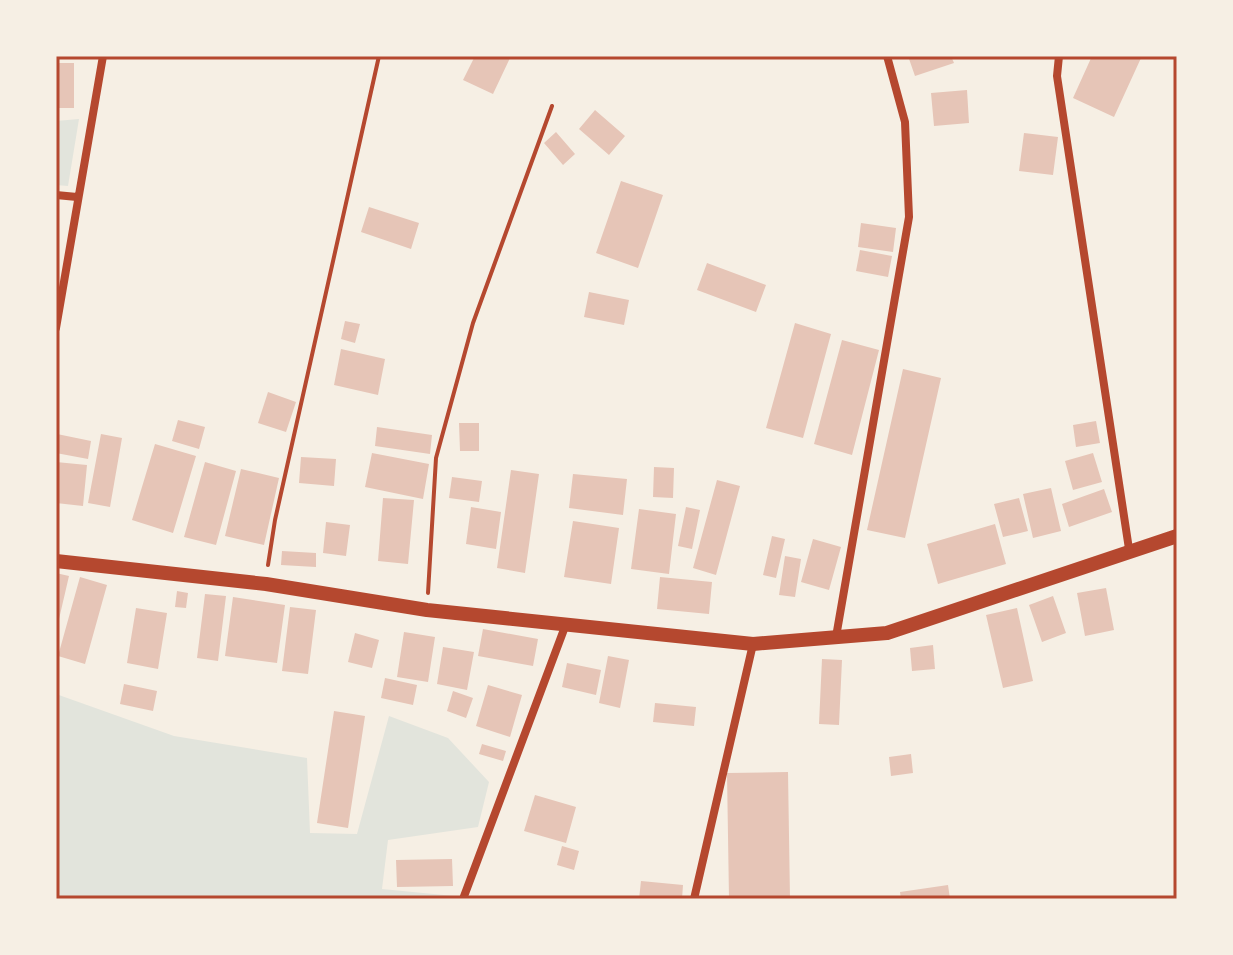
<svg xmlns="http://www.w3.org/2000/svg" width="1233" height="955" viewBox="0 0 1233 955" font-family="Signika,sans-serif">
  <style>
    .green { fill: #e2e4dc }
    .building { fill: #e6c5b7 }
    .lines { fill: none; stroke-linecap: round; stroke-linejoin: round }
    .path { stroke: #b5482f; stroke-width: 4 }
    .minor { stroke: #b5482f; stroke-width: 8 }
    .tertiary { stroke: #b5482f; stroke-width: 14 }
    .neatline { fill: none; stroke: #b5482f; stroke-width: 3 }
  </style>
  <rect width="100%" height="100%" fill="#f6efe4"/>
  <!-- green -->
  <path class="green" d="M79,119L68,186L56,185V121Z
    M56,694L174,736L307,758L310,833L357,834L389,716L448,738L489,782L478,827L388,840L382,889L454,896L453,899H56Z"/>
  <!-- building -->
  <path class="building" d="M475,56H511L493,94L463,80Z
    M908,56H951L954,63L915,76Z
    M1092,56L1141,58L1114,117L1073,98Z
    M56,63H74V108H56Z
    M967,90L969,123L934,126L931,93Z
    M595,110L625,136L609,155L579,129Z
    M556,132L575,154L563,165L544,143Z
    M1024,133L1058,137L1053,175L1019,171Z
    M621,181L663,195L638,268L596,253Z
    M369,207L419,223L411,249L361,232Z
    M861,223L896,228L893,252L858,247Z
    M860,250L892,256L888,277L856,271Z
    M707,263L766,285L756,312L697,290Z
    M589,292L629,300L624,325L584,317Z
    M345,321L360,324L355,343L341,339Z
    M795,323L831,334L803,438L766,428Z
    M842,340L879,350L852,455L814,444Z
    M341,349L385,359L378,395L334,385Z
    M903,369L941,378L905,538L867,530Z
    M268,392L296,402L286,432L258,423Z
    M178,420L205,427L199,449L172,441Z
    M1096,421L1100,443L1076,447L1073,425Z
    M459,423H479V451H460Z
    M377,427L432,435L430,454L375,446Z
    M57,434L91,441L88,459L56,453Z
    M101,434L122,438L110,507L88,503Z
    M155,444L196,456L173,533L132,520Z
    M372,453L429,464L423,499L365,487Z
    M1093,453L1102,482L1073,490L1065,461Z
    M301,457L336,459L334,486L299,483Z
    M56,462L87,465L83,506L56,503Z
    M205,462L236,471L216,545L184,537Z
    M654,467L674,468L673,498L653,497Z
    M241,469L279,478L264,545L225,536Z
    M511,470L539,474L525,573L497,568Z
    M573,474L627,479L623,515L569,508Z
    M452,477L482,481L479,502L449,498Z
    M717,480L740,486L716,575L693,568Z
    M1051,488L1061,531L1033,538L1023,494Z
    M1104,489L1112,512L1069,527L1062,504Z
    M383,498L414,500L408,564L378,561Z
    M1019,498L1028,531L1003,537L994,504Z
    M471,507L501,512L496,549L466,544Z
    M686,507L700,510L692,549L678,546Z
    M639,509L676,514L669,574L631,569Z
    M573,521L619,528L611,584L564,577Z
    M326,522L350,525L346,556L323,553Z
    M995,524L1006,564L938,584L927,544Z
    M772,536L785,539L776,578L763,575Z
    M813,539L841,547L829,590L801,582Z
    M282,551L316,553V567L281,565Z
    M785,556L801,559L795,597L779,595Z
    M56,573L69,576L59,619L56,618Z
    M80,577L107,585L85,664L58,656Z
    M660,577L712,582L709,614L657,609Z
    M1106,588L1114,630L1085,636L1077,593Z
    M177,591L188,593L186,608L175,607Z
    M205,594L226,596L218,661L197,658Z
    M1053,596L1066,633L1042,642L1029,605Z
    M233,597L285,605L277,663L225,656Z
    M290,607L316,610L308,674L282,671Z
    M136,608L167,613L158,669L127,663Z
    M1017,608L1033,681L1003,688L986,615Z
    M483,629L538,639L533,666L478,656Z
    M404,632L435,637L428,682L397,677Z
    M355,633L379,640L372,668L348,662Z
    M933,645L935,669L912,671L910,648Z
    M443,647L474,652L467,690L437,684Z
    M608,656L629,660L620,708L599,703Z
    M822,659L842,660L839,725L819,724Z
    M567,663L601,670L596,695L562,687Z
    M385,678L417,685L413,705L381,698Z
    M124,684L157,691L153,711L120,704Z
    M488,685L522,695L510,737L476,726Z
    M453,691L473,698L466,718L447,711Z
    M655,703L696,707L694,726L653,722Z
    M334,711L365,716L348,828L317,823Z
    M482,744L506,751L503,761L479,754Z
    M911,754L913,773L891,776L889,757Z
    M788,772L790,899H729L727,773Z
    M535,795L576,807L566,843L524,831Z
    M562,846L579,851L574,870L557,865Z
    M452,859L453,886L397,887L396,860Z
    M641,881L683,885L682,899H639Z
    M948,885L950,899H901L900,892Z"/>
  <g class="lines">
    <!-- path -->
    <path class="path" d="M268,565L275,520L379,56
      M428,593L436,458L473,323L552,106"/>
    <!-- minor -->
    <path class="minor" d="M1059,56L1057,76L1129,549
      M56,195L77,197
      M56,328L103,56
      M836,637L909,217L905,122L887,56
      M463,899L566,624
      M694,899L753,644"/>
    <!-- tertiary -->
    <path class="tertiary" d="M56,561L266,584L427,610L753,644L887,633L1177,536"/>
  </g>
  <!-- border -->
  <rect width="1233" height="955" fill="none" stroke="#f6efe4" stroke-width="116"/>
  <rect x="58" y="58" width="1117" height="839" class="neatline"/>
</svg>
